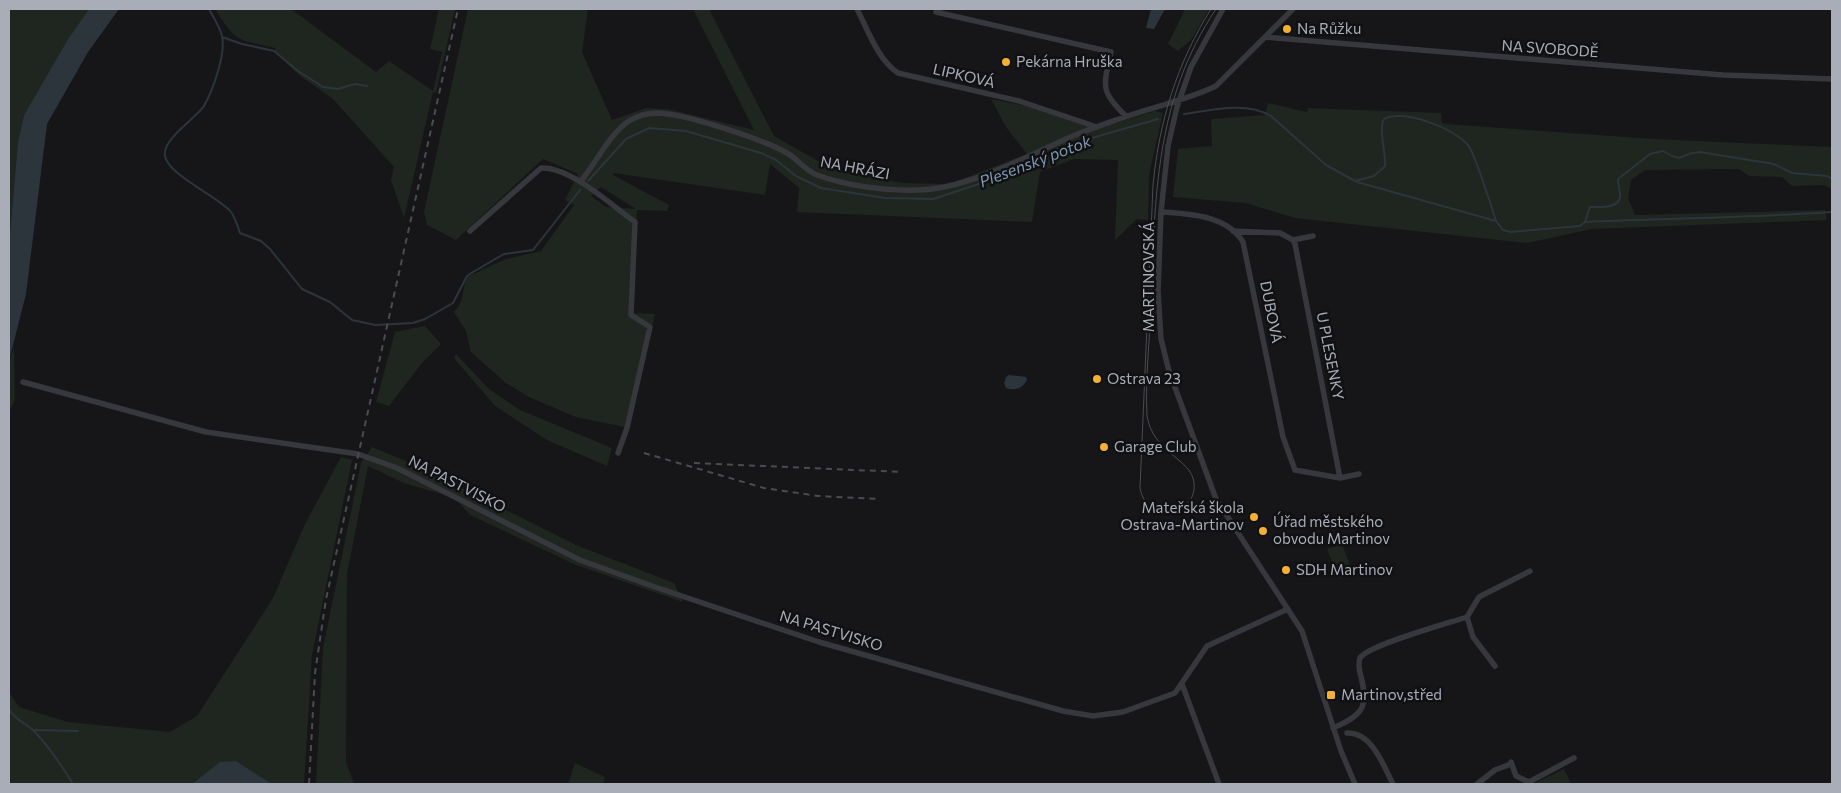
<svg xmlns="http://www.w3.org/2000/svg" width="1841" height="793" viewBox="0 0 1841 793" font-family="Commissioner,sans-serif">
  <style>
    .green { fill: #1e261f; fill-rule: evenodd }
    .water { fill: #2c353c }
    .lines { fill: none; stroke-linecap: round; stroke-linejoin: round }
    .stream { stroke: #2c353c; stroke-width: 2 }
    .minor { stroke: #37383d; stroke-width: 5.5 }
    .tram { stroke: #4a4c52; stroke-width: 1 }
    .rail { stroke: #4a4c52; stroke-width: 2; stroke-dasharray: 6 5; stroke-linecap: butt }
    .poi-dot { fill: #f2b134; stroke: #111113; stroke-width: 2 }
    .labels { text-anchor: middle; stroke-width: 5; stroke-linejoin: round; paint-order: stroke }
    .poi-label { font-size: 15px; fill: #a8adb8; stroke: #111113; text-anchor: start }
    .street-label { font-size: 15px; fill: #a8adb8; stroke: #111113 }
    .water-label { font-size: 16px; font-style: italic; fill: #7f9bb3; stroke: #111113 }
  </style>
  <rect width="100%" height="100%" fill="#161618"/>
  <!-- green -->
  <path class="green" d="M9,9H89L68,39L24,115L18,142L9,244Z
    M215,9H291L376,72L389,61L433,91L442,52L430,49L439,9H455L436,93L433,92L404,218L391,180L394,167L333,99L299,75L275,52V48C236,39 237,43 215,9Z
    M468,9H588L582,52L612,120L646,108L668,109L754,130L693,9H709L774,136L834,170L903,183L949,184L1027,154L1006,127L991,99L1067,114L1096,129L1155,111L1163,113L1149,175L1148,220L1137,219L1115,240L1118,160L1074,159L1040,172L1032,222L797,212L799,188L770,164L765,195L613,173V175L669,205L667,211L637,210L633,313L655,314L629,428L576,417L529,397L506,383L471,352L466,331L454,312C467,299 460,286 469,276L506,259L541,251L574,205L565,200L578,174L543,159L456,240L427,225L424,212ZM601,187L636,209L606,207L591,196Z
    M1185,9H1209L1191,40L1178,51L1168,44Z
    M1268,103L1307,112L1308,108L1441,113L1442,123L1446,124L1654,139L1832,147V190L1825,185L1792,186L1782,177L1749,176L1739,169L1645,170L1631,180L1628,198L1635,215L1825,210L1827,220L1592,229L1527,243L1295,218L1245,203L1173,197L1178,149L1212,146L1211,119L1265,115Z
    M425,326L441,344L422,363L389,406L376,402L395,332Z
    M14,347L15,400L9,412V361Z
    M456,354L489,389L520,410L612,448L607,466L547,440L495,406L454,358Z
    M372,447L420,467L576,545L674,583L683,602L576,565L470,515L455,498L404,483L368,466L347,574L346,762L354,784H316L323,648L361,463Z
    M341,457L352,460L312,655L304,784H272L236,761L220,763L192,784H9V692L19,707L68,722L170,732L197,716L273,598L305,524Z
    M1342,544L1353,573L1338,578L1327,549Z
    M575,763L605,777L603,784H568Z
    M1564,769L1571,784H1531L1535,783Z"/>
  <!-- water -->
  <path class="water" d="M89,9H119L88,52L47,124L26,294L9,361V244L18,142L24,115L68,39Z
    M1151,9H1165L1154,29L1146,28Z
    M1009,375L1026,377L1027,380C1022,389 1015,391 1006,388L1004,383L1006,377Z
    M236,761L272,784H192L220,762Z"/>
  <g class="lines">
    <!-- stream -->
    <path class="stream" d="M209,9C213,17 220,27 222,36C226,54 213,90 204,106C195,119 162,139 165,156C168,175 219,197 231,212C235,217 238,227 240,233L261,241L270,249L302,289L330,302L352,320L375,325L413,323L425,319L453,303L467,276L473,272L504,254L533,250L580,190
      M222,37L242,44L274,51L298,71L323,87L338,89L355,84L367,86
      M1184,114C1212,110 1246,101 1271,116L1326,165L1355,181L1374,176L1385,166C1386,151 1378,130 1384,119C1406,109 1452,128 1468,145C1474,152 1492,208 1496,221L1503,230L1511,232L1580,226L1585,222L1590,207C1599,207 1621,209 1620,195C1620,189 1618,185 1618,179L1650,154L1663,151C1686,165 1678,153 1700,152L1774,164L1792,173L1827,176L1832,179
      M588,181L626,139L649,128L686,131L761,153L776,160L796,176L821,188L885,198L933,199L1015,172L1085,140L1158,119
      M1357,182L1496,221
      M1585,222C1668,218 1750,218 1832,212
      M9,709C15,721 27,723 35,732C50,748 62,766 73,784
      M35,730L78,731"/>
    <!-- minor -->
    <path class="minor" d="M857,9C868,30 878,60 898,73L1019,101L1097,127
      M1223,9L1191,67L1177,107L1168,146L1161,212L1158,291L1161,339L1169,371L1216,499L1302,631L1341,751L1355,784
      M936,12L1111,52C1104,85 1099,91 1126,116
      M1265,37L1723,75L1832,79
      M580,182C595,165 610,133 629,121C637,116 648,113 658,113C686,114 762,139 787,153C798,159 804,170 817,175C847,186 885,191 917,190C964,190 1024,158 1066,139C1084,131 1102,125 1119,119C1151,107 1185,101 1216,86L1293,9
      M1161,212C1189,214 1227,215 1243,242L1283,437L1295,470L1340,478L1359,474
      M470,231L541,168C571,167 611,205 635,222L631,315L650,327L627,428L618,453
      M1233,231L1280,233L1293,240L1295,244L1340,478
      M1293,240L1313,236
      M23,382L206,432L358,454L397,468L580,560L655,587L819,642L1063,711L1093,716L1123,712L1175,693L1207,646L1288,609
      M1467,617L1473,637L1495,666
      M1182,684L1219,784
      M1333,728C1365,714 1369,706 1360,673C1359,668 1358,663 1360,658C1368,645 1449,623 1467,617L1479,597L1530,571
      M1347,733C1372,732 1383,765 1393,784
      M1511,762L1516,776L1529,782L1574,758
      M1477,784L1495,770L1511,764"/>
    <!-- tram -->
    <path class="tram" d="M1211,9C1177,63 1159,122 1153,185L1140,488C1146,524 1197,518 1194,483C1192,459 1153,453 1147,416C1145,378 1150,339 1151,302C1155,197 1155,100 1216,9"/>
    <!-- rail -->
    <path class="rail" d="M644,453L764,488L818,496L880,499
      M694,463L902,472
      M309,784L315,673L326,599L458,9"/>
  </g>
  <!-- markers -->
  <g class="poi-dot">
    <circle cx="1287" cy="29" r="5"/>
    <circle cx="1006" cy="62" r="5"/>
    <circle cx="1097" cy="379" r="5"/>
    <circle cx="1104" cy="447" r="5"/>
    <circle cx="1254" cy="517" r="5"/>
    <circle cx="1263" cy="531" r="5"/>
    <circle cx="1286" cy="570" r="5"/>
    <rect x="1326" y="690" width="10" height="10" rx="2.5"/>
  </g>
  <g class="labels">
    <!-- poi labels -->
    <g class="poi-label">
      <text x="1297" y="34">Na Růžku</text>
      <text x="1016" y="67">Pekárna Hruška</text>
      <text x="1107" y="384">Ostrava 23</text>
      <text x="1114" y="452">Garage Club</text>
      <text x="1244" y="513" text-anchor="end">Mateřská škola<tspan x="1244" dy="17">Ostrava-Martinov</tspan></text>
      <text x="1273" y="527">Úřad městského<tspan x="1273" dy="17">obvodu Martinov</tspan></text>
      <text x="1296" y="575">SDH Martinov</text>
      <text x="1341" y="700">Martinov,střed</text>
    </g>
    <!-- street labels -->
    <g class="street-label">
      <text transform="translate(1550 49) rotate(4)" y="5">NA SVOBODĚ</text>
      <text transform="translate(964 76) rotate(13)" y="5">LIPKOVÁ</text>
      <text transform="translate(855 168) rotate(11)" y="5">NA HRÁZI</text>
      <text transform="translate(1149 277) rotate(-90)" y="5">MARTINOVSKÁ</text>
      <text transform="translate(1271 312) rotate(79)" y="5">DUBOVÁ</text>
      <text transform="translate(1330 356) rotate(79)" y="5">U PLESENKY</text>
      <text transform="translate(457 484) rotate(27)" y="5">NA PASTVISKO</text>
      <text transform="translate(831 631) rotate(17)" y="5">NA PASTVISKO</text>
    </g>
    <!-- water labels -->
    <g class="water-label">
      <text transform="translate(1035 161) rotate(-21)" y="6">Plesenský potok</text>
    </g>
  </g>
  <!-- border -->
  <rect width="1841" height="793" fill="none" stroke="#a8adb8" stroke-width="20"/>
</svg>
